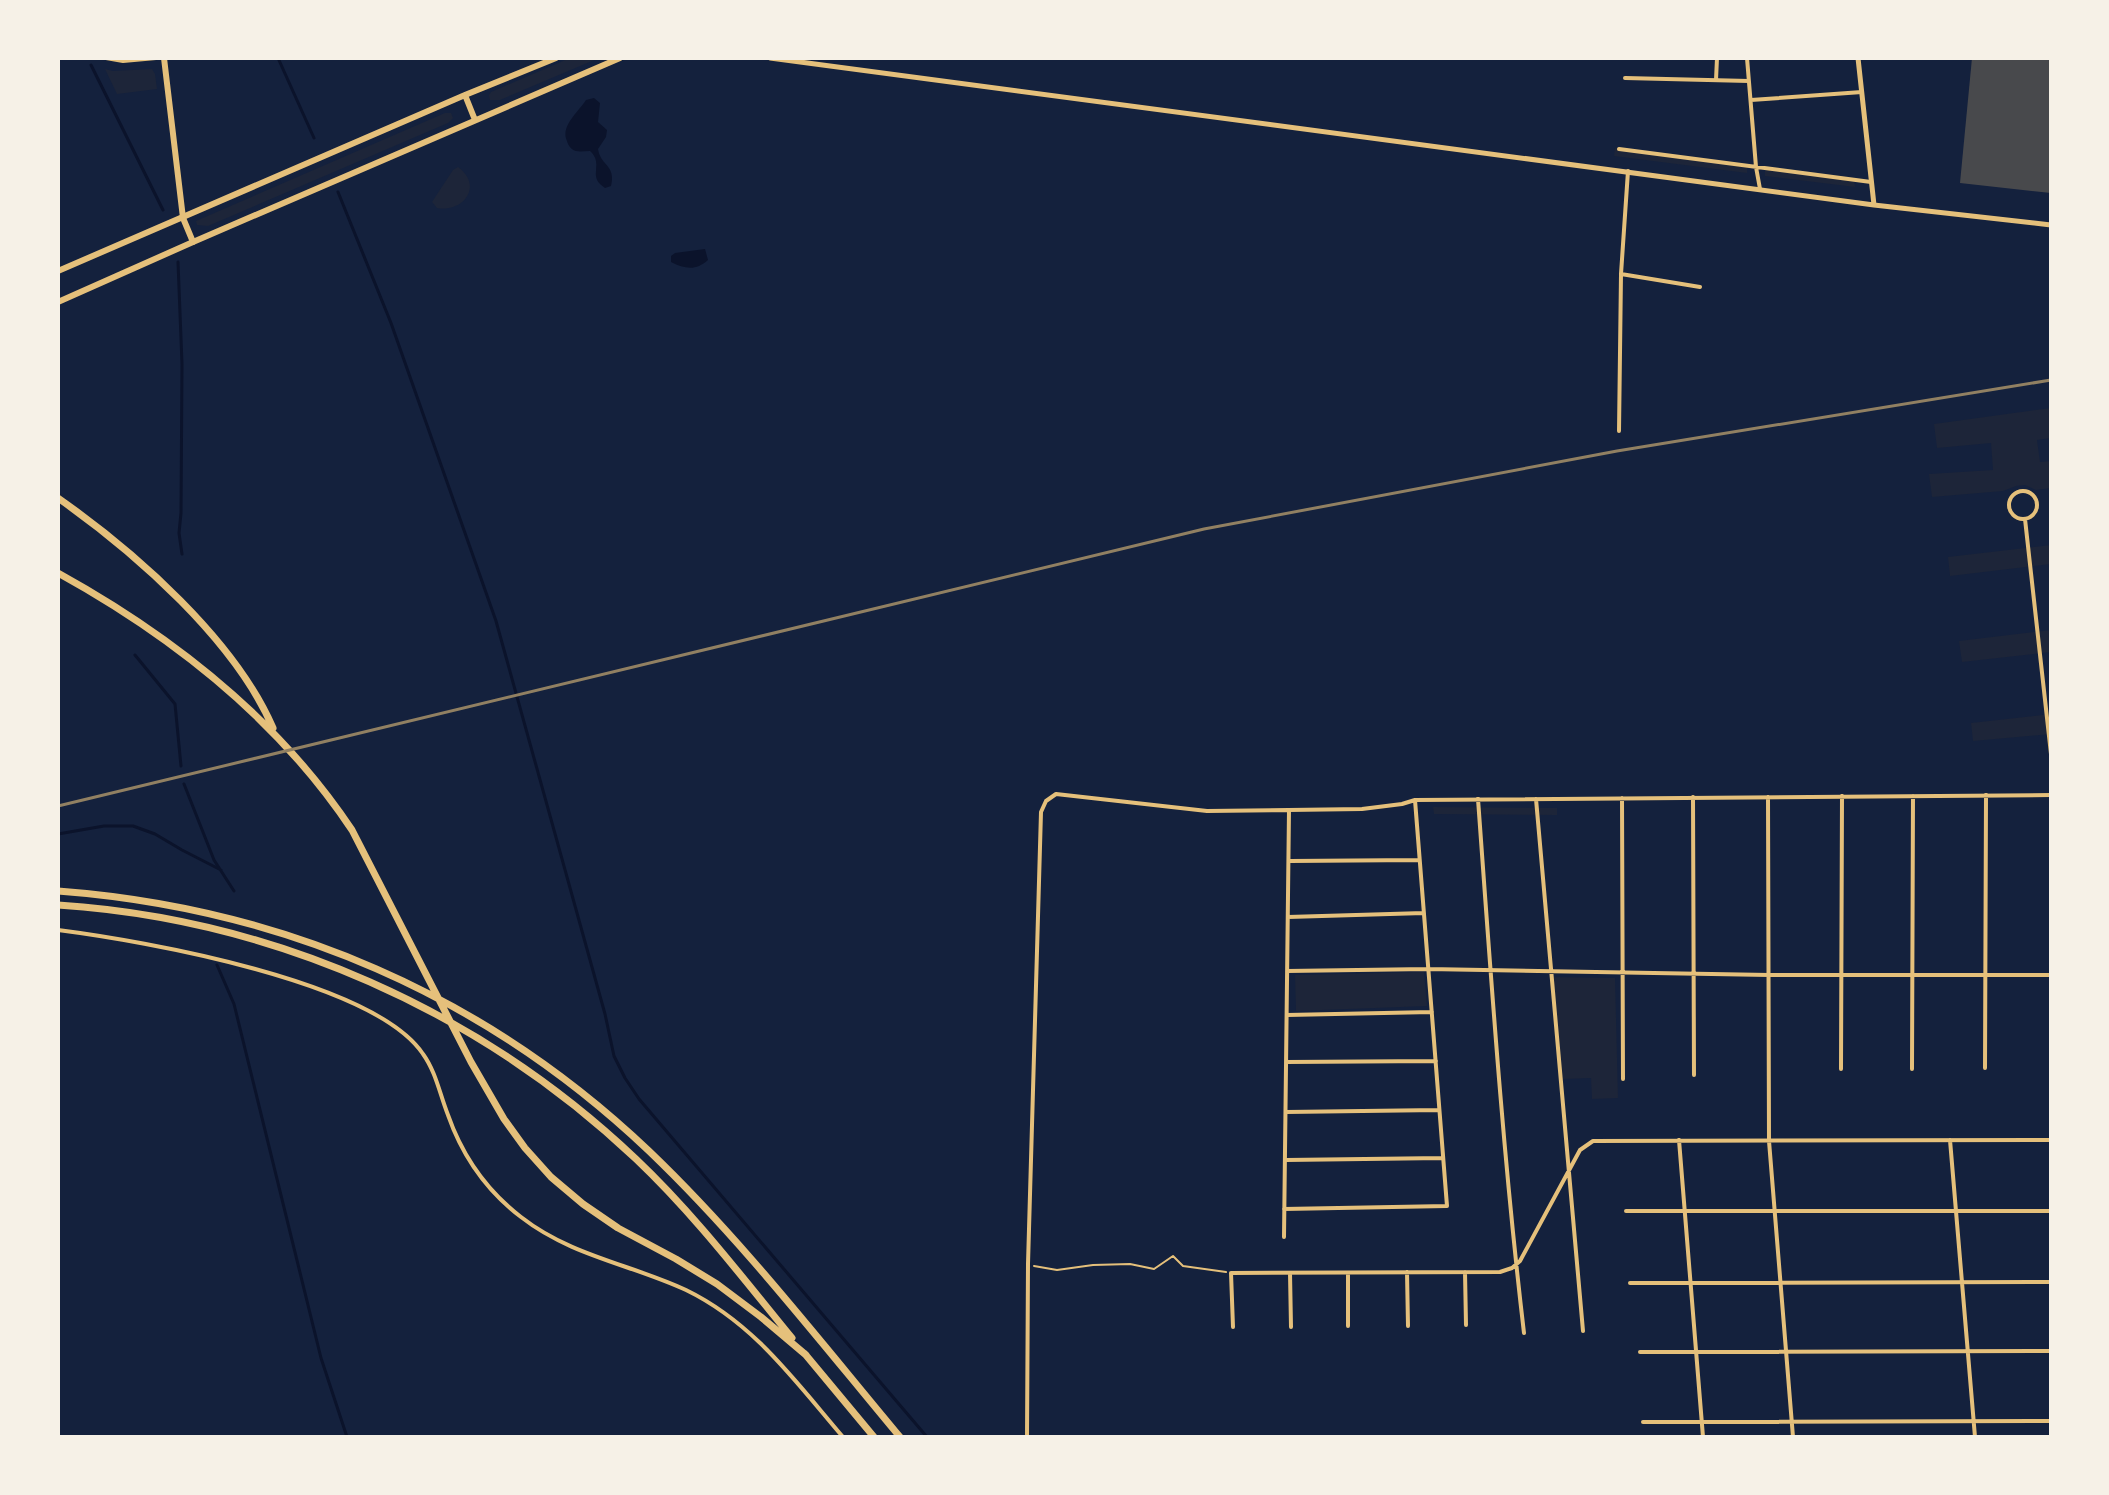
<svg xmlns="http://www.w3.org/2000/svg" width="2109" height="1495" viewBox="0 0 2109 1495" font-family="'IBM Plex Sans',sans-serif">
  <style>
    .green { fill: #1d2539 }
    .water { fill: #0b132b }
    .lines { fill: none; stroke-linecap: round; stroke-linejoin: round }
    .stream { stroke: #0b132b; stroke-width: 3 }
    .building { fill: #48494c }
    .path { stroke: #e5c07b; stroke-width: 2 }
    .minor { stroke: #e5c07b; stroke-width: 4 }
    .tertiary { stroke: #e5c07b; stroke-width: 5 }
    .secondary { stroke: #e5c07b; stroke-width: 6 }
    .primary { stroke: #e5c07b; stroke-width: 6 }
    .motorway { stroke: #e5c07b; stroke-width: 7 }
    .rail { stroke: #918062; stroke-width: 3 }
  </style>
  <rect width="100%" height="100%" fill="#14213d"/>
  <!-- green -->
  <path class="green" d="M570,58H599L500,100H490L489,95L491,92Z
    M105,69L113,71L152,69L155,74L157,89L117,94Z
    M445,113H451L453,118L448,123L208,226L197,225L196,221Z
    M1615,148L1747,164V173L1614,156Z
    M458,167C484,186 463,213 437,208L432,202L453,170Z
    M1765,167L1854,178L1855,187L1765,176Z
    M2051,408V438L2037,440L2040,462L2051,461V488L2036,490L2025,485L2016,486L2003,491L1932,497L1929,474L1993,470L1991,443L1937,448L1934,424Z
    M2051,545V564L1950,576L1948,557Z
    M2051,630V652L1962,662L1959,641Z
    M2051,714V734L1973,741L1971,723Z
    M1433,807L1557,808V815L1434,814Z
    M1424,972L1427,1006L1296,1011L1295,975Z
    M1553,977L1615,978L1618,1098L1592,1099L1591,1078L1563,1079Z"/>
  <!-- water -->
  <path class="water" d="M594,98L600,103L598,122L607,130L606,137L598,149C601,167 616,164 611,186L605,188C586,176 605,165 590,151C585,151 580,152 576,151C572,150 568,146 567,141C560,127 578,112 586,100Z
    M705,249L708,260C696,271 685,269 671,262V256L675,253Z"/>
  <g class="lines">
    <!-- stream -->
    <path class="stream" d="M278,58L314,138
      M91,65L163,210
      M338,192L391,323L496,621L605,1014L614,1056L625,1078L639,1099L927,1437
      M178,262L182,364L181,513L179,533L182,554
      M135,655L175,704L181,766
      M184,784L214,860L234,891
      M58,834L104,826H133L155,834L182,850L221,870
      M217,965L234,1004L321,1358L347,1437"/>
  </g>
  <!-- building -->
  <path class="building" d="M1972,58H2051V193L1960,183Z"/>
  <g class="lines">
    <!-- path -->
    <path class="path" d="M1034,1266L1057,1270L1093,1265L1130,1264L1154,1269L1173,1256L1183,1266L1226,1272"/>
    <!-- minor -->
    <path class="minor" d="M106,58L123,61L156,58
      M1747,58L1756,167L1760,189
      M1625,78L1749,81
      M1716,80L1717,58
      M1751,100L1862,92
      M1619,149L1871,182
      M1621,274L1700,287
      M1619,431L1621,274L1628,171
      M2009 505a14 14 0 1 1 28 0a14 14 0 1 1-28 0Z
      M2025,519L2051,754
      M1693,797L1694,1075
      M1768,797L1769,1141L1793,1437
      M1622,798L1623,1079
      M1478,799C1491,977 1503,1156 1524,1333
      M1536,799L1583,1331
      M1290,861L1419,860
      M1288,917L1424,913
      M58,930C144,941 374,981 423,1054C436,1072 440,1095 448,1115C462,1155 487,1191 521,1217C571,1256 630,1264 686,1290C754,1323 795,1381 843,1437
      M1287,971L1428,969L1769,975H2051
      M1287,1015L1432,1012
      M1286,1062L1436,1061
      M1985,1068L1986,795
      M1841,1069L1842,796
      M1912,1069L1913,796
      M1286,1112L1439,1110
      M1679,1140L1703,1437
      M1950,1140L1975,1437
      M1286,1160L1443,1158
      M1284,1209L1447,1206L1415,800
      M1626,1211H2051
      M1284,1237L1289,810
      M1407,1272L1408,1326
      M1465,1272L1466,1325
      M1290,1273L1291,1327
      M1348,1273V1326
      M1630,1283L2051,1282
      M1233,1327L1231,1273L1500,1272L1512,1268L1520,1261L1580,1150L1593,1141L2051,1140
      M1640,1352L2051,1351
      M1643,1422L2051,1421
      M1027,1437L1028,1264L1041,812L1046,801L1056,794L1207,811L1362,809L1402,804L1415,800L2051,795"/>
    <!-- tertiary -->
    <path class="tertiary" d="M770,58L1874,205L2051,225
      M1858,58L1874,205"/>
    <!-- secondary -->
    <path class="secondary" d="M164,58L183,218L193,242"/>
    <!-- primary -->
    <path class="primary" d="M465,95L475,120
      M58,271L465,95L556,58
      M58,302L193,242L620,58"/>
    <!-- motorway -->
    <path class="motorway" d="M58,498C136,553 235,640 273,728
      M58,573C174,637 278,719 352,830L471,1062L504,1119L525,1148L551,1177L583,1204L618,1228L676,1259L717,1284L761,1317L806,1355
      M58,891C283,908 485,995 649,1151C740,1238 819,1340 900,1437
      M58,905C274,919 480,1011 636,1159C694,1214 742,1277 792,1338
      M805,1354L874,1437"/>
    <!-- rail -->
    <path class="rail" d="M58,806L1204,529L1617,451L2051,380"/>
  </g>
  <!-- border -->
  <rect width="2109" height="1495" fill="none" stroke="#f6f1e7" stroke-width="120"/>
</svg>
